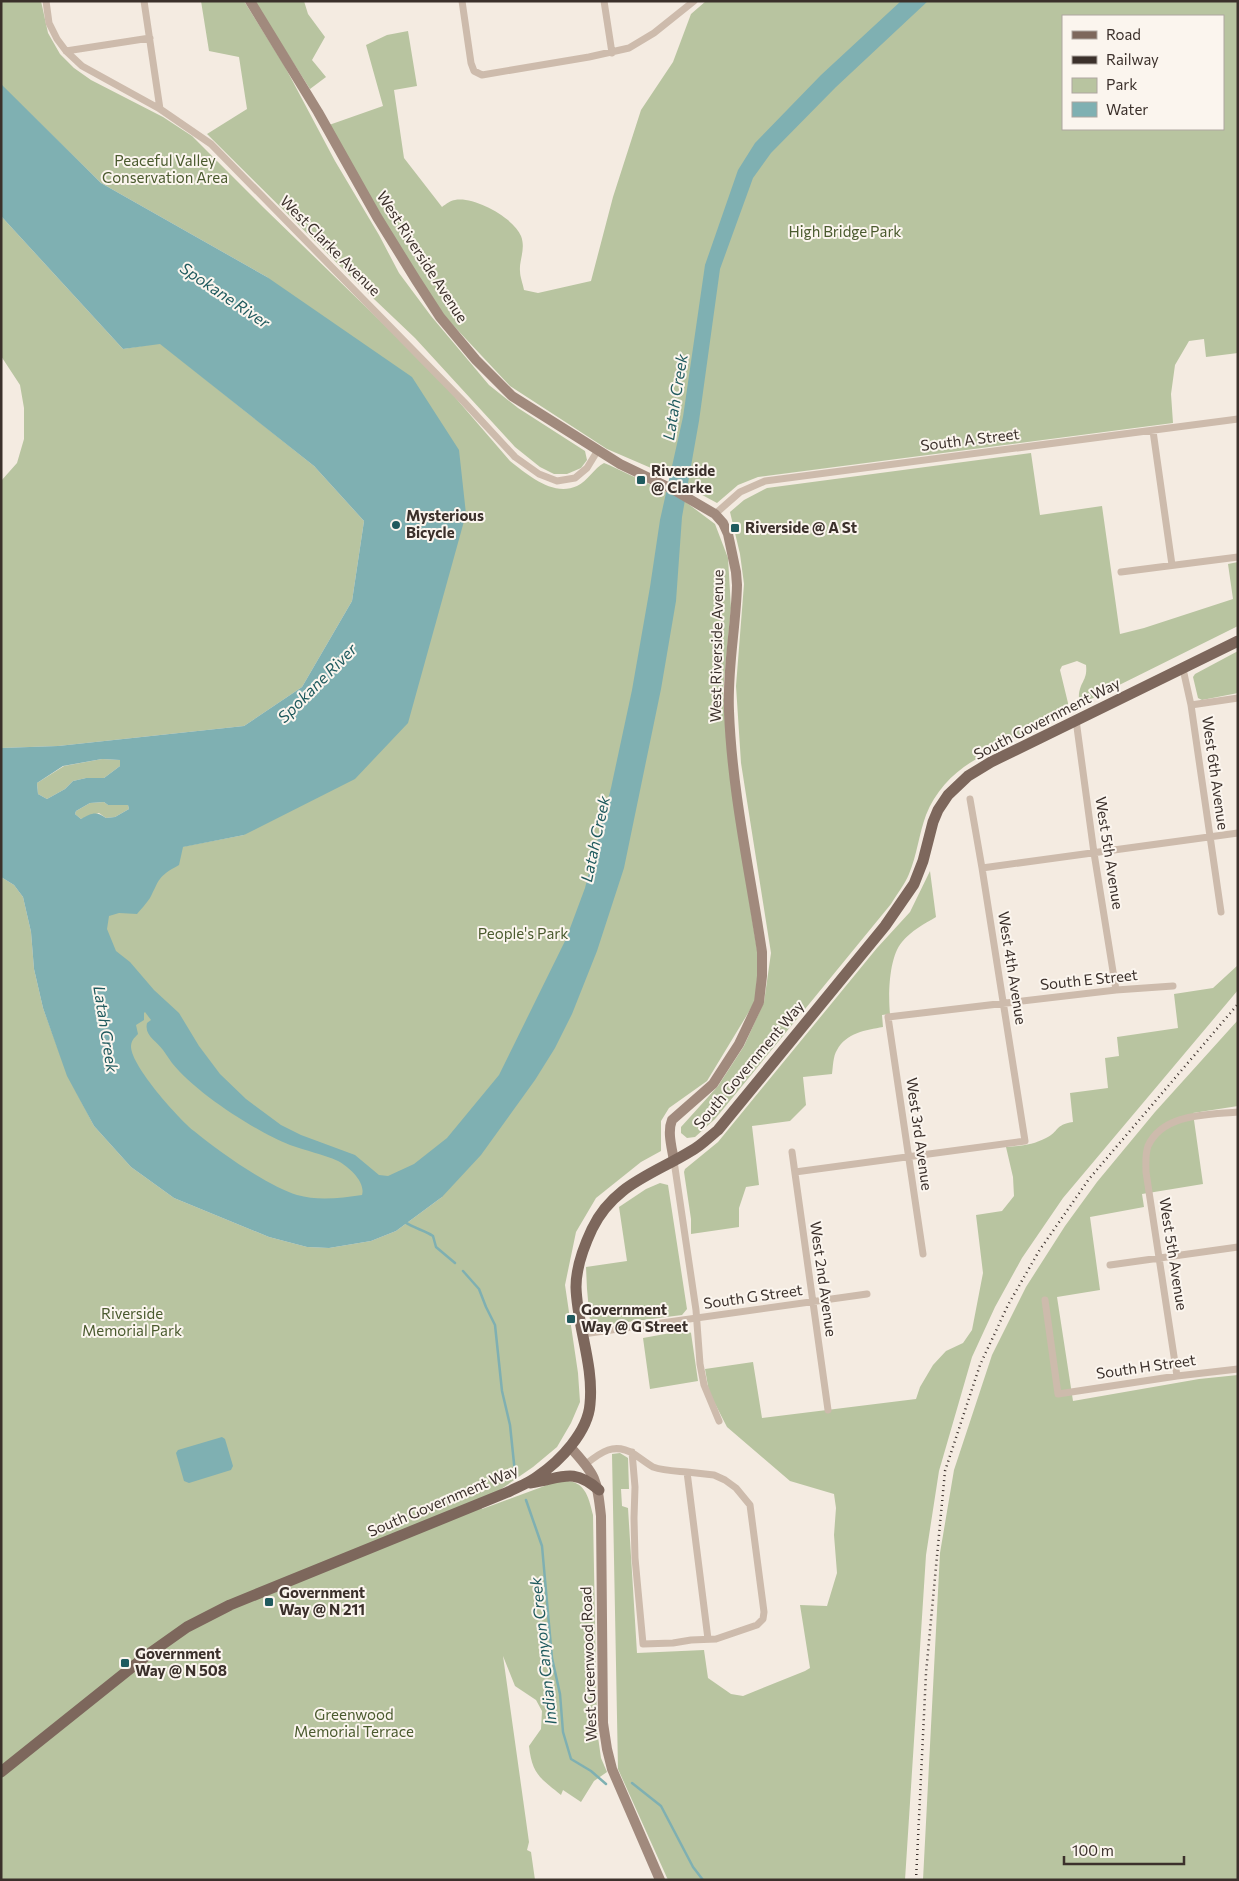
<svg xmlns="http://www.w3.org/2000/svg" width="1239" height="1881" viewBox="0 0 1239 1881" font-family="Commissioner,sans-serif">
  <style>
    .green { fill: #b8c4a0; fill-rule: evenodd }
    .water { fill: #7fb0b2; fill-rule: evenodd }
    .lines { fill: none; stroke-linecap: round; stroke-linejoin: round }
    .stream { stroke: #7fb0b2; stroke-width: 2.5 }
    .street { stroke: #cdbbac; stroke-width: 7 }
    .secondary { stroke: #a18a7d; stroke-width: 10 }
    .primary { stroke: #7d675c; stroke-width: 11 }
    .rail { stroke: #3b302b; stroke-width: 2.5; stroke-dasharray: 1 4; stroke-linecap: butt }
    .poi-dot { fill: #1f5a5e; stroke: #fbf5ee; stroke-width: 2 }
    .labels { text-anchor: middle; stroke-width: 4; stroke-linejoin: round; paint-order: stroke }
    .park-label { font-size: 15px; fill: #4a5a2e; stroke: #fbf5ee }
    .street-label { font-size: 15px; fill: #3b302b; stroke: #fbf5ee }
    .poi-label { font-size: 15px; font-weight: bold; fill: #3b302b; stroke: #fbf5ee; text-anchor: start }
    .water-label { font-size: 16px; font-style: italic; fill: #1f5a5e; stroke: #fbf5ee }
  </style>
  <rect width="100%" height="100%" fill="#f4ebe1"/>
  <!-- green -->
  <path class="green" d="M1,1H41L48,33L60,54L74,68L91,80L163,117L192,136L264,208L435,374L510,461C528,475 553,497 577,486C588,481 594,468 604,463L609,465L683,500L715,524L728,558L731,608L723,691L734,804L758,956L756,1000L707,1081L669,1108L661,1121V1151L641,1162L596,1198L576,1232L565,1285L578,1373L580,1402L571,1423L557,1447L533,1467L481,1503L482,1509L558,1481C584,1478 588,1494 593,1515L597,1730L601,1758L607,1772L594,1781L581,1802L563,1790L561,1795C540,1778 532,1774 529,1746L541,1729L542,1711L536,1700L515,1686L503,1656L529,1842L527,1850L531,1852L535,1880H1V877L14,885L23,897L31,932L34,969L43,1008L68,1076L94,1126L131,1167L174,1198L269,1237L307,1247L329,1248L371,1241L396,1231L442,1197L398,1214L153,1172L50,872L244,835L466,514L267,277L101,183L2,86Z
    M201,1H244L284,65L335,161L379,235L399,273L431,316L489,385L518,408L585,451L587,460L581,468L567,474H554L540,467L515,447L415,338L354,280L207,134L247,109L239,57L209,51Z
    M254,1H304L308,14L325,37L312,60L326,77L310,89Z
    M706,1H1238V353L1206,357L1204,339L1189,341L1175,365L1171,394L1173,423L758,477L738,485L717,503L658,471L607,449L510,386L436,307L379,215L329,125L383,106L366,45L387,35L408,31L417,86L394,90L404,158L442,207C446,204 451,200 455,200C474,196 514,218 521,236C526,249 519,260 520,271C520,277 523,284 524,290L538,293L591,281L613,197L641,110L673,62L691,14ZM1063,16H1223V129H1063Z
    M1,216L123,349L160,343L314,466L364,521L352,601L302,687L244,726L58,746L1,748V481L17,463L24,439V408L20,385L1,356Z
    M1031,453L1040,515L1102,506L1120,634L1144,628L1233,599L1228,564L1238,562V626L1083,703L1079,700C1078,682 1088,682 1086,665L1077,661L1062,666L1060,670L1068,703V712L1004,742L1001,748C968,759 939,782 926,815C919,834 917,855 909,874C905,884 897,894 891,904L715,1119L695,1137L687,1138L681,1133V1127L718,1086L744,1046L764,1002L771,953L741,763L736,686L744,584L740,554L730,512L744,500L767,488Z
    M1238,651V693L1202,700L1198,698L1193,677L1195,674Z
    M102,759L120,760V766L104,778H86L73,781L65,789L47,799L38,794L37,783L64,766Z
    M104,802L108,805H128L129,809L115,817L106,818L99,813L81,819L75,814L76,811L90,803Z
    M930,871L936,917C924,924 911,931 902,942C889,957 888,994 890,1014L882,1015L883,1027C866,1030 846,1033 837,1050C833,1056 833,1067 832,1074L803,1077L806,1105L790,1121L752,1126L759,1185L746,1187L739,1208V1227L691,1234V1219L684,1172L685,1169L718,1142L877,948L910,912Z
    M1238,965V990L1063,1198L1022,1258L995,1307L972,1357L939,1471L926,1555L905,1880H668L618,1769L612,1454L620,1453L628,1458L629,1489H621L622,1506L628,1508L637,1653L704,1650L708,1678L731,1694L743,1696L805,1671L810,1668L800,1605L827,1606L837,1573L834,1535L836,1508L834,1494L790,1481L727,1427L709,1392L705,1369L753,1362L762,1418L916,1399L920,1387L933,1365L946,1351L963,1343L972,1330L983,1273L976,1215L1002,1211L1014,1196L1013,1177L1006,1147C1020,1146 1033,1145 1046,1138C1060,1131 1054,1125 1073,1122L1070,1093L1108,1088L1105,1058L1119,1056L1117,1037L1178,1028L1174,994L1213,988Z
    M1238,1020V1106L1193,1113L1203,1184L1142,1194L1144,1207L1090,1217L1100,1290L1057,1297L1073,1401L1199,1379L1238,1375V1880H923L940,1553L954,1470L992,1355L1026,1287L1065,1226L1097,1182L1155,1112Z
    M660,1183L668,1185L687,1309L682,1315L597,1326L593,1325L590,1322L587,1289L586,1267L627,1261L619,1207L646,1189Z
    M687,1330L691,1333L698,1381L650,1389L643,1338Z"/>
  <!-- water -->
  <path class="water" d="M901,1H928L836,87L771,153L753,178L720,269L699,421L682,517L676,601L661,689L624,868L597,951L572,1014L555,1048L535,1080L481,1155L442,1197L396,1231L371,1241L329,1248L307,1247L269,1237L174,1198L131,1167L94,1126L67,1076L43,1008L34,969L31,932L23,897L14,885L1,877V748L58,746L244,726L302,687L352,601L364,521L314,466L160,344L123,349L1,216V84L101,183L267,277L412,377L459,450L466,514L408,723L355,779L244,835L183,847L179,865C157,877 160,879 150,898C146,904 141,909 137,914L119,913L109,916L107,929L116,951L130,962L154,990L179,1013L199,1046L220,1074L246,1099L281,1125L301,1135L355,1155L379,1175L388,1176L414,1164L447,1138L499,1075L566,939L585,888L611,788L632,690L650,587L660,520L683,417L705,265L738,170L755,143L821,75ZM102,759L120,760V766L104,778H86L73,781L65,789L47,799L38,794L37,783L63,766ZM104,802L108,805H128L129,809L115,817L106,818C96,811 92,813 81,819L75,814L76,811L90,803ZM145,1012L151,1020L147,1023C144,1036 157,1041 163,1050C166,1054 169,1059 172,1063C196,1093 255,1131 290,1145C306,1151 323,1154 338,1161C349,1167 366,1182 362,1195C341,1198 318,1201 297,1195C269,1187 218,1151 194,1131C178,1118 132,1067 131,1047C131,1041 134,1038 138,1034L136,1025L144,1020V1013Z
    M222,1437L225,1439L233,1466L231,1470L189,1483L184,1481L176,1453L178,1450Z"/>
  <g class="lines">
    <!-- stream -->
    <path class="stream" d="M405,1222C413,1228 424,1230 433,1236L436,1247L455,1263
      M463,1271L479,1289L486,1307L495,1325L502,1391L510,1425L515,1473
      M526,1500L542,1546L552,1658L560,1694L563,1732L571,1759L591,1771L606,1784
      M632,1783L661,1806L693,1867L703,1880"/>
    <!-- street -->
    <path class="street" d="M46,1L49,23L57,39L66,51L82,66L160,109L211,144L464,402L515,457L539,474L557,481L575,478L587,468L598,450
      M144,1L160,109
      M462,1L471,63L474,71L482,75L589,57L629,48L654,33L694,1
      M604,1L612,53
      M66,51L150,38
      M1153,431L1172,565
      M715,514L740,492L765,481L1238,419
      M1121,572L1238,557
      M1183,669L1191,705L1221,912
      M1191,705L1238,698
      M1076,720L1094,853L1116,990
      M982,868L1238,833
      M792,1152L828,1410
      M674,1161L696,1310L700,1364L704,1385L719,1421
      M795,1172L1025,1141L982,868L970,799
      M923,1254L888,1017L1116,990L1173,986
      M1110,1265L1238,1247
      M1045,1300L1058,1394L1177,1376L1238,1369
      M583,1334L867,1294
      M1177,1376L1146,1172C1146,1164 1145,1154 1148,1146C1163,1113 1208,1115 1238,1112
      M632,1452L635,1487L634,1518L635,1558L643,1644L673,1643L691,1640L716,1639L757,1625L763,1619L764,1612L750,1505L736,1488L725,1480L714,1475L687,1472
      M586,1464C601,1452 614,1442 634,1454C640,1458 646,1463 653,1467C664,1471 676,1471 687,1472L708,1639"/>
    <!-- secondary -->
    <path class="secondary" d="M250,1L318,112L377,217L416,280L440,317L476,360L512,396L620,464L674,490L715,514L723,523L728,534L736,572L737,585C736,627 727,669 729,711C732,792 750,872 762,952V976L759,1002L739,1044L713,1084L672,1120C667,1132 672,1148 674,1161
      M570,1447C596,1475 597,1479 601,1516L603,1723L607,1749L612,1769L660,1880"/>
    <!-- primary -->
    <path class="primary" d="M530,1483C561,1479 572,1466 599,1490
      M1,1772L146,1656L187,1627L230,1605L508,1492C518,1487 529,1483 538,1476C560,1461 588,1432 590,1404C594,1365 577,1326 576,1287C576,1268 584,1246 592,1229C613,1185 652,1175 691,1151C701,1146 709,1137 718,1130L885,926L914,884L923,861L933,822L938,810L948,795L968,776L991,762L1238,641"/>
    <!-- rail -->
    <path class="rail" d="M916,1880L926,1673L945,1471L980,1365L1008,1305L1039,1251L1089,1179L1238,1004"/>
  </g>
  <!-- markers -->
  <g class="poi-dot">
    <rect x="636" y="475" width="10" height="10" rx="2.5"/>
    <circle cx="396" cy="525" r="5"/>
    <rect x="730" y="523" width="10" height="10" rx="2.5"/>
    <rect x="566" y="1314" width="10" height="10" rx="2.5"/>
    <rect x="264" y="1597" width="10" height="10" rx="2.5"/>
    <rect x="120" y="1658" width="10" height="10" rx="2.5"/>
  </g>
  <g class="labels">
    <!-- park labels -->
    <g class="park-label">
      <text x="165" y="166">Peaceful Valley<tspan x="165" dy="17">Conservation Area</tspan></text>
      <text x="845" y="237">High Bridge Park</text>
      <text x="523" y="939">People's Park</text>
      <text x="132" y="1319">Riverside<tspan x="132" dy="17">Memorial Park</tspan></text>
      <text x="354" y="1720">Greenwood<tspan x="354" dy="17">Memorial Terrace</tspan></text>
    </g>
    <!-- street labels -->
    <g class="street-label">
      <text transform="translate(330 246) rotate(45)" y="5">West Clarke Avenue</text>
      <text transform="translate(422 257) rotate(57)" y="5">West Riverside Avenue</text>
      <text transform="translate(970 440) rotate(-7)" y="5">South A Street</text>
      <text transform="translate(717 646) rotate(-89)" y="5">West Riverside Avenue</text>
      <text transform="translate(1047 719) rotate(-27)" y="5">South Government Way</text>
      <text transform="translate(1215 773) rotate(82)" y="5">West 6th Avenue</text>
      <text transform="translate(1109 853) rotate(81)" y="5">West 5th Avenue</text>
      <text transform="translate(1012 968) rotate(81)" y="5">West 4th Avenue</text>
      <text transform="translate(1089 980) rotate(-6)" y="5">South E Street</text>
      <text transform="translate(749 1065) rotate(-50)" y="5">South Government Way</text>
      <text transform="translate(919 1134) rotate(82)" y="5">West 3rd Avenue</text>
      <text transform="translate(1173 1254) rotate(81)" y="5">West 5th Avenue</text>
      <text transform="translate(823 1279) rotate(82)" y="5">West 2nd Avenue</text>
      <text transform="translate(753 1297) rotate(-8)" y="5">South G Street</text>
      <text transform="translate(1146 1367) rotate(-8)" y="5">South H Street</text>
      <text transform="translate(443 1501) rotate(-23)" y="5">South Government Way</text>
      <text transform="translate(589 1664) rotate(-92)" y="5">West Greenwood Road</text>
    </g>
    <!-- poi labels -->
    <g class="poi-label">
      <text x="651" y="476">Riverside<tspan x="651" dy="17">@ Clarke</tspan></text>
      <text x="406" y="521">Mysterious<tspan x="406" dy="17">Bicycle</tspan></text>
      <text x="745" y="533">Riverside @ A St</text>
      <text x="581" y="1315">Government<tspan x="581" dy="17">Way @ G Street</tspan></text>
      <text x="279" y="1598">Government<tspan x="279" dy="17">Way @ N 211</tspan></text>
      <text x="135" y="1659">Government<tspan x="135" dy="17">Way @ N 508</tspan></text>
    </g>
    <!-- water labels -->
    <g class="water-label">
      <text transform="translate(225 295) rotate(34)" y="6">Spokane River</text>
      <text transform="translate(675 397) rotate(-81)" y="6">Latah Creek</text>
      <text transform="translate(317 683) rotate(-45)" y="6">Spokane River</text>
      <text transform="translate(595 839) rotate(-78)" y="6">Latah Creek</text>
      <text transform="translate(106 1029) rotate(81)" y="6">Latah Creek</text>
      <text transform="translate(543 1651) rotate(-96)" y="6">Indian Canyon Creek</text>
    </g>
  </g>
  <!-- border -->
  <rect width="1239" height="1881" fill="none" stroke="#3b302b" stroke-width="5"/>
  <!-- legend -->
  <rect x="1062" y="15" width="162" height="115" fill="#fbf5ee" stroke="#aea6a0"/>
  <rect x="1072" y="31" width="25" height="8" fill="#7d675c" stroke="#aea6a0"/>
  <text x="1106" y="40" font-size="15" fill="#3b302b">Road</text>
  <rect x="1072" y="56" width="25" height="8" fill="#3b302b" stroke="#aea6a0"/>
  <text x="1106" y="65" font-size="15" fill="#3b302b">Railway</text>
  <rect x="1072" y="78" width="25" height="15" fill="#b8c4a0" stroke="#aea6a0"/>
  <text x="1106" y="90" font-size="15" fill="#3b302b">Park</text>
  <rect x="1072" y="102" width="25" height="15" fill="#7fb0b2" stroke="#aea6a0"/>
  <text x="1106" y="115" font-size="15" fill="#3b302b">Water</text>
  <!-- scale -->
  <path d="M1064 1856v8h120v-8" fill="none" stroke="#3b302b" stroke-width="2.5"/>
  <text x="1072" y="1856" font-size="15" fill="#3b302b" stroke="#fbf5ee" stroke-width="4" paint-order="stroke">100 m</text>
</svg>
